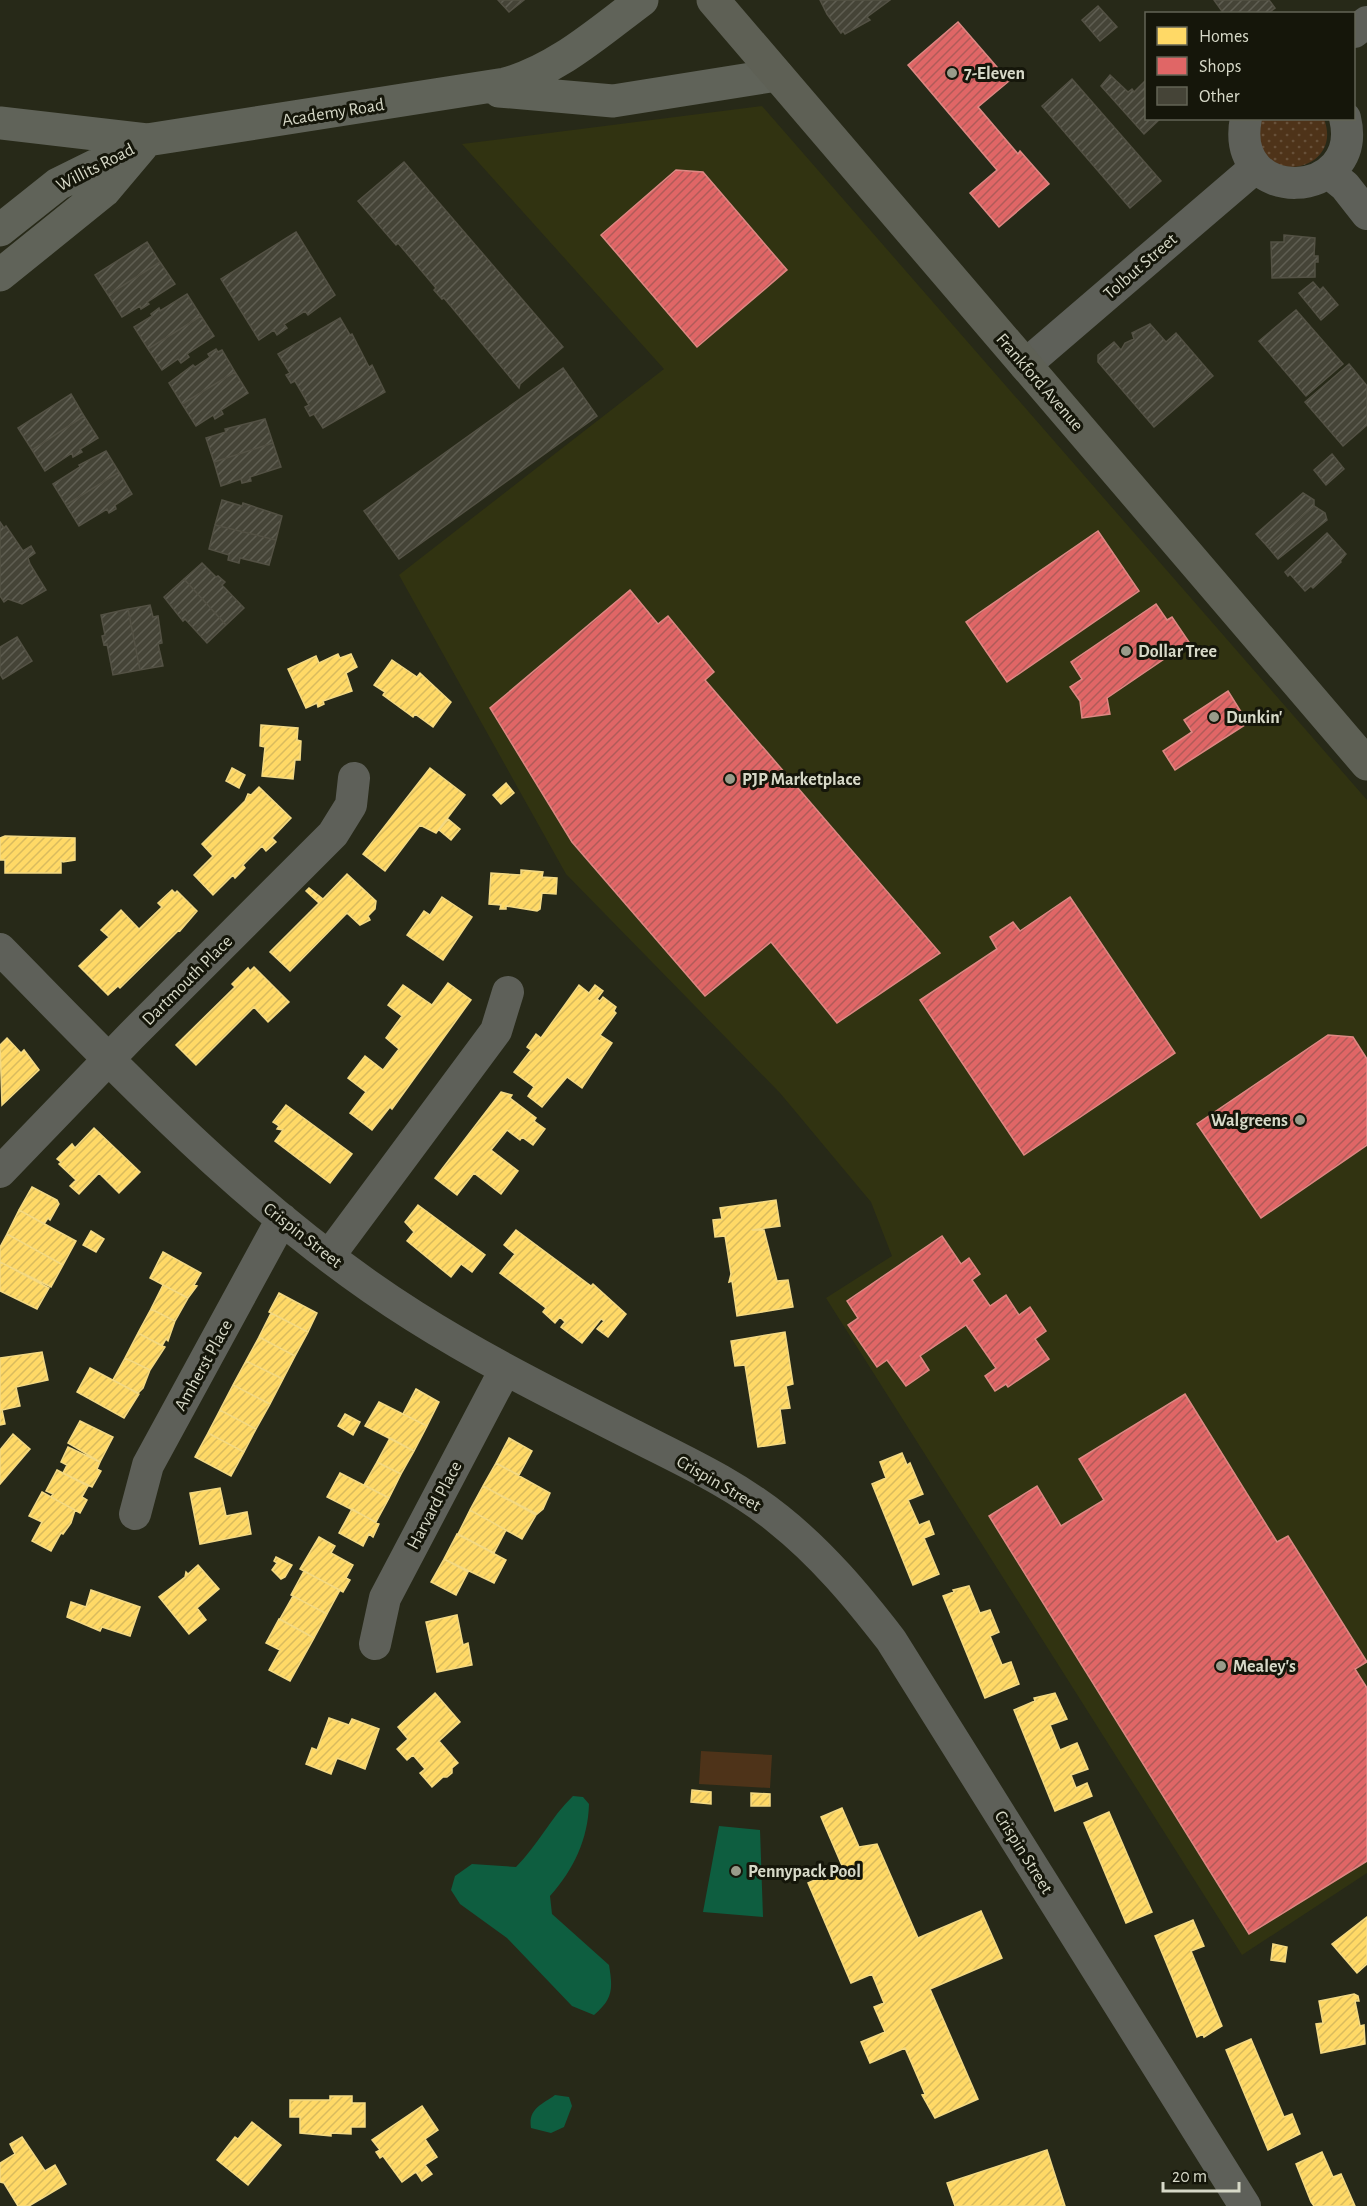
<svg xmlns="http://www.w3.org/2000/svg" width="1367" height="2206" viewBox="0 0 1367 2206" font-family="'Alegreya Sans',sans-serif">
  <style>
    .built { fill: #313311 }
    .grass { fill: url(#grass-dots) }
    .green { fill: #4e3319 }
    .water { fill: #0e5e40 }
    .homes { fill: url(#homes-hatch); stroke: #f3d983; stroke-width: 1.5 }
    .shops { fill: url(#shops-hatch); stroke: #dd8883; stroke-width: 1.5 }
    .building { fill: url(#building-hatch); stroke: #535144; stroke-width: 1.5 }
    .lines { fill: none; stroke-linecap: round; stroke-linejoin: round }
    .minor { stroke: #5e6059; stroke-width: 32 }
    .secondary { stroke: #606359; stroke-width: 33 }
    .primary { stroke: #5e6055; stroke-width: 33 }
    .poi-dot { fill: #999b8a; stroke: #15160a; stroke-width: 2 }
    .labels { text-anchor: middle; stroke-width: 6; stroke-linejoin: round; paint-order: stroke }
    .poi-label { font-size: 18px; font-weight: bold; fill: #d7d9c8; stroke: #15160a; text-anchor: start }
    .street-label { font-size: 18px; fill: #d7d9c8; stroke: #15160a }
  </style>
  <defs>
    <pattern id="grass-dots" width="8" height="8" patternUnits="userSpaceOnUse" patternTransform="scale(1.5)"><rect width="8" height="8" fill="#4e3319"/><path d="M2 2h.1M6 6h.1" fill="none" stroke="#675039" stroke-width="1.8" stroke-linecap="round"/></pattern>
    <pattern id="homes-hatch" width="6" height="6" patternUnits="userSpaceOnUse" patternTransform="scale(1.5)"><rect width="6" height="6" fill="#ffd966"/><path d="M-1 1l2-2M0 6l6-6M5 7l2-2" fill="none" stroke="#d9bb5e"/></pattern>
    <pattern id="shops-hatch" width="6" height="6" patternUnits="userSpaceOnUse" patternTransform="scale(1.5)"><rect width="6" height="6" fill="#e06666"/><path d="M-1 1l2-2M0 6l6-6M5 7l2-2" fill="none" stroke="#b05b59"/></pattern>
    <pattern id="building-hatch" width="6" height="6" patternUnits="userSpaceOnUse" patternTransform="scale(1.5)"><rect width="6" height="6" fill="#454437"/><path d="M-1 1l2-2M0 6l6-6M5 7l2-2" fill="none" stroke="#5f5e52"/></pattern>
  </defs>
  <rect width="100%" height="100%" fill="#272918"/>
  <!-- built -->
  <path class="built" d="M762,106L1367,800V1873L1242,1955L826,1298L892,1256L871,1202L780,1093L566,874L399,575L664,369L462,144Z"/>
  <!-- grass -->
  <path class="grass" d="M1261,119H1324C1343,168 1270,186 1259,142C1257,136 1260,125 1261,119Z"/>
  <!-- green -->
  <path class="green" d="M701,1751L772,1755L770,1788L699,1784Z"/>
  <!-- water -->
  <path class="water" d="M573,1796L583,1797L589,1804C588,1839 574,1869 550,1896L552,1914L609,1965C613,1989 613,1999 594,2015L572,2006L507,1938L460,1904L451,1890L455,1876L472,1864L516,1867C538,1845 551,1817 573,1796Z
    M719,1826L760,1830L763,1917L703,1912Z
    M555,2095L569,2097L572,2106L564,2127L551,2133L531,2128C528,2109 541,2105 555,2095Z"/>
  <!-- homes -->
  <path class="homes" d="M338,654L340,658L351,654L357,667L346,673L352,691L323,701L324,704L318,707L317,703L306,708L288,669L316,656L319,663Z
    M392,660L417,677L420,673L451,702L433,727L415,714L413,717L383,695L385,692L374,685Z
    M261,725L298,728L297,740L301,741L300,760H295L293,779L262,776L265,747L260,746Z
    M232,768L245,775L239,788L226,781Z
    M430,768L465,795L436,833L420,825L385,871L363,854Z
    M506,783L514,793L501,804L493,795Z
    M259,787L291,818L272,838L276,842L266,851L262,846L243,865L245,868L235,878L233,875L213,895L194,875L213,856L202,844L245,801L248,794L251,795Z
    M448,819L460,829L451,840L439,830Z
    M5,836L75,838V860L63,862L61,860V873H5V860H0V838Z
    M521,870L543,872L542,877L557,878L556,894L542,893L540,909L537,911L506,906V909H500L501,905L489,904L491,873L521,875Z
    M347,874L376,901L375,909L368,916L370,920L360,925L347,913L290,971L270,952L319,903L306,891L309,888L323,899Z
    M172,890L175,893L177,891L197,911L180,931L179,930L120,988L118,986L108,995L79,966L109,937L101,930L121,910L139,929L162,907L158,903Z
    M442,897L472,917L443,960L407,935L424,911L430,915Z
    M254,967L289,1002L268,1022L254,1007L196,1065L176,1045L235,987L232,984L248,968L250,971Z
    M448,983L471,1000L392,1109L390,1107L372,1130L350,1113L366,1092L348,1078L365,1056L383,1070L399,1049L386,1038L402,1016L388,1005L403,985L432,1005Z
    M579,985L589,993L595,985L603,991L597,999L600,1001L603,997L616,1007L614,1011L616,1013L600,1035L612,1043L582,1088L567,1077L542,1107L528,1096L534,1087L514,1072L531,1050L527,1047L536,1034L541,1038Z
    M7,1038L21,1053L24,1050L39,1070L2,1105L0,1045Z
    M501,1092L512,1095L510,1098L536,1118L534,1121L545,1129L533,1145L522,1137L520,1140L507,1130L491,1150L518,1171L501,1194L474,1173L457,1195L435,1178Z
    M286,1105L352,1154L330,1183L275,1141L283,1130L277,1129L279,1126L273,1122Z
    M94,1128L140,1172L119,1193L99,1173L79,1194L70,1186L76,1180L59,1164L61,1162L57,1159L72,1144L75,1148Z
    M32,1187L57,1200L59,1204L50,1220L48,1218L44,1224L19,1210Z
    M776,1200L780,1226L752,1230H764L777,1281L788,1280L793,1307L737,1316L732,1281L729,1282L731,1274L725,1236L715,1237L713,1220L722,1219L720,1208Z
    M418,1205L485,1255L472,1272L461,1264L451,1277L407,1241L414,1232L405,1222Z
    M19,1210L76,1241L63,1265L7,1234Z
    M516,1230L591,1286L593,1284L626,1314L608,1337L597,1329L604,1321L601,1319L582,1343L561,1327L565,1322L560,1317L555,1323L543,1312L546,1308L500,1273L515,1254L504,1245Z
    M91,1231L104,1239L96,1252L83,1245Z
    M7,1234L63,1265L51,1287L0,1262V1247Z
    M163,1252L201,1273L194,1285L197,1286L188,1298L150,1278Z
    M0,1262L49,1288L37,1309L0,1291Z
    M163,1285L188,1298L175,1321L151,1309Z
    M279,1293L317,1313L308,1332L269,1312Z
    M151,1309L175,1321L168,1341L166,1339L162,1346L138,1333Z
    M271,1313L308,1332L295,1356L259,1337Z
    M785,1332L793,1384L786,1386L790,1408L780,1409L785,1443L758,1447L745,1365L735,1366L731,1341Z
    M138,1333L165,1347L150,1370L125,1358Z
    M259,1337L295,1356L283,1379L246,1361Z
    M42,1352L48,1380L16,1387L20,1406L2,1410L5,1424L0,1425V1358Z
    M125,1358L150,1370L143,1388L138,1393L113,1380Z
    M246,1361L283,1379L270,1404L233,1385Z
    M90,1368L139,1394L124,1418L77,1392Z
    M233,1385L270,1404L256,1429L220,1410Z
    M416,1389L439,1402L427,1426L403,1414Z
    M379,1402L427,1426L414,1451L365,1426Z
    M220,1410L256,1429L244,1452L208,1433Z
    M345,1414L360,1422L353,1435L338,1426Z
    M80,1421L113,1437L100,1462L68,1443Z
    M208,1433L244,1452L231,1476L195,1457Z
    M13,1434L30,1449L0,1484V1450Z
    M390,1438L414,1451L401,1474L377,1462Z
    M509,1438L532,1451L519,1475L496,1463Z
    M68,1447L100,1462L97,1469L101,1471L92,1487L63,1473L67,1465L61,1462Z
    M902,1453L907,1465L910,1463L923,1494L908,1500L919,1525L929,1521L934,1534L924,1538L939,1574L913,1585L872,1484L886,1478L880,1462Z
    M377,1462L401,1474L389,1498L364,1485Z
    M496,1463L550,1493L543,1509L537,1514L483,1486Z
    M57,1470L88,1486L82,1497L87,1500L80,1513L51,1497L53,1494L46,1491Z
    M340,1473L389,1498L376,1522L327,1497Z
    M483,1486L536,1515L522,1539L470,1510Z
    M220,1488L226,1516L247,1512L251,1534L200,1544L190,1493Z
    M42,1492L75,1510L71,1523L63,1534L61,1533L51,1551L32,1541L42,1522L29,1516Z
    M352,1509L379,1524L373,1537L369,1534L363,1546L339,1533Z
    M470,1510L506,1530L494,1553L458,1534Z
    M457,1534L506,1560L494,1583L444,1559Z
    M319,1537L335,1546L331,1553L353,1565L346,1578L350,1580L343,1592L300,1569Z
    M276,1557L292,1565L285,1577L281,1579L272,1570L277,1563L274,1561Z
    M444,1559L468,1572L456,1595L431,1582Z
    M198,1565L219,1589L197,1608L206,1620L189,1634L159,1597L185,1577L186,1572L188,1574Z
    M304,1571L340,1590L327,1614L291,1595Z
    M969,1586L980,1613L990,1610L999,1632L990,1636L1002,1665L1011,1662L1019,1684L985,1698L943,1596L954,1592L953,1590Z
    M91,1590L140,1607L130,1636L102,1627L100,1631L67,1617L71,1602L86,1607Z
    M293,1596L327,1614L314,1638L280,1619Z
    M457,1615L463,1645L468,1643L472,1665L437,1672L426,1622Z
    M279,1619L314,1638L290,1681L269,1670L280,1650L266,1643Z
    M435,1693L460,1722L439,1741L458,1763L452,1768V1773L447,1777H443L432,1787L420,1773L425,1769L413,1755L407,1760L397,1749L408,1739L398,1727Z
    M1055,1693L1067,1719L1050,1725L1060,1750L1077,1743L1088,1769L1071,1775L1076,1788L1087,1783L1092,1796L1055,1811L1014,1710L1035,1701L1034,1698Z
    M329,1718L349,1725L352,1719L379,1729L365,1769L337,1758L331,1774L306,1764L312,1748L317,1750Z
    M692,1790L711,1792V1804L691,1802Z
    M751,1793L770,1794V1806H751Z
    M842,1808L859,1847L877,1844L918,1938L981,1911L1002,1958L930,1989L978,2099L935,2118L922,2095L925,2094L905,2048L870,2063L861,2042L885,2032L874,2007L884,2003L872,1974L851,1983L808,1883L843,1868L821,1817Z
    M1109,1812L1152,1912L1126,1923L1084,1823Z
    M1367,1917V1964L1357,1973L1332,1944Z
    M1193,1920L1204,1946L1191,1951L1222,2026L1204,2037L1203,2034L1197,2037L1155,1936Z
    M1273,1944L1287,1947L1285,1962L1271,1960Z
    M1354,1994L1358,1996L1359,2001H1355L1360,2026L1364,2025L1365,2044L1321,2053L1316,2024L1323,2023L1319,2001Z
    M1251,2039L1284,2117L1292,2114L1300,2134L1268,2150L1226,2050Z
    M330,2096H352V2103H365V2127H351V2134L331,2133V2136L300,2133V2117H290V2100H330Z
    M422,2106L438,2130L425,2139L437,2157L425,2165L432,2174L422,2181L416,2172L402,2182L383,2156L380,2158L376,2152L380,2150L372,2140Z
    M252,2122L281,2145L248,2185L217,2160L235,2137L238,2139Z
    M22,2137L45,2171L55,2165L66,2184L29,2206H18L4,2183L0,2182V2163L15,2154L10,2144Z
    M1047,2150L1065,2206H955L947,2183Z
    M1322,2152L1333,2177L1341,2174L1355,2206H1314L1311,2202L1296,2164Z"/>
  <!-- shops -->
  <path class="shops" d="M958,22L1009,81L978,107L1018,154L1020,151L1049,184L999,227L970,193L997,170L908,65Z
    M676,170L703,172L787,270L697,347L601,235Z
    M1098,531L1139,591L1007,682L966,622Z
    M630,590L658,624L668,616L714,672L705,680L940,953L837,1023L771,942L705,996L572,842L490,708Z
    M1156,604L1167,620L1172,617L1189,642L1107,698L1110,714L1082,718L1080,701L1070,687L1082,679L1071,662Z
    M1228,691L1248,723L1175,770L1163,751L1192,732L1184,720Z
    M1070,897L1175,1053L1024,1155L920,1000L997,949L990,937L1013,922L1020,931Z
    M1328,1035L1353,1037L1367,1059V1145L1261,1218L1197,1124Z
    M942,1236L961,1264L969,1258L980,1274L972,1280L990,1306L1006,1295L1019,1315L1030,1307L1046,1331L1035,1339L1049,1359L1008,1387L1006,1384L995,1391L985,1376L996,1368L966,1325L920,1356L929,1370L906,1386L887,1360L877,1367L848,1325L858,1318L847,1301Z
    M1185,1394L1277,1542L1288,1536L1367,1662L1355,1669L1367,1688V1861L1249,1934L989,1516L1037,1486L1061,1526L1104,1500L1079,1459Z"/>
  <!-- building -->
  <path class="building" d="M498,0H524L509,12Z
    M820,0H890L867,17L870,20L845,34L843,31L841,33L827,14Z
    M1214,0H1269L1275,8L1267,14H1224Z
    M1098,6L1117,27L1100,41L1082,20Z
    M1110,75L1128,92L1132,89L1134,92L1146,80V118H1161L1144,134L1101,86Z
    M1072,79L1161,181L1130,208L1042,106Z
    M404,162L563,347L520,384L519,388L444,298L442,299L434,290L436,288L398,243L396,245L358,201Z
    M296,232L335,295L308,315L305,311L284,324L287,328L277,335L274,330L259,340L221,279Z
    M1284,235L1315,238L1314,256H1318V262H1315V277L1272,278L1271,242H1284Z
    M147,242L160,262L108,295L95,275Z
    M160,262L175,284L147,302L149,304L141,309L140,306L122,317L108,295Z
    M1313,282L1320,290L1323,287L1338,305L1321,320L1299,293Z
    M187,294L201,316L148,349L134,327L152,316L151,314L159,308L160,311Z
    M1296,310L1343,364L1306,396L1259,341Z
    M201,316L214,336L187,354L189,357L181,363L178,359L162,370L148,349Z
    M340,318L350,335L352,334L369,367L372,365L385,392L323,428L314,414L310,416L305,407L309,405L295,381L291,383L286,375L290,373L278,354Z
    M1150,324L1166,342L1176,333L1213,376L1154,427L1098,362V355L1109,346L1114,342L1121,350L1125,343L1134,339L1132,333Z
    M216,349L218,352L222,350L235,372L182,404L169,383L193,365L195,367L210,357L208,354Z
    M1349,364L1367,386V425L1343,446L1305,402Z
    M563,368L597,416L399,559L364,511Z
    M235,372L248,393L221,410L223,414L215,419L213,415L196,426L182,404Z
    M71,394L84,416L32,450L18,428Z
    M84,416L98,438L80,449L82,452L73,457L72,453L45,471L32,450Z
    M265,419L273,443L214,462L206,438L226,432L225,429Z
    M273,443L281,467L250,477L251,481L242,483L241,479L221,486L214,462Z
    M106,451L119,472L66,505L53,484L80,467L79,465Z
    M1332,454L1344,469L1326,485L1314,470Z
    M119,472L132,494L115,505L116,509L109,513L107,509L79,526L66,505Z
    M1303,493L1314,500V506L1267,546L1256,534Z
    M222,500L242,506L243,503L282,516L276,540L215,525Z
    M1314,506L1325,513L1327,520L1278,559L1267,546Z
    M0,522L4,528L6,526L23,551L31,546L35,553L28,558L30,564L46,590L22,604L8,599L4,602L0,596Z
    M215,525L276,540L269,565L240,558L239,563L228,560L229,555L209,549Z
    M1327,533L1346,554L1340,561L1341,562L1313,588L1311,586L1305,591L1290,574L1288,576L1285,572Z
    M202,563L216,577L218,576L225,582L222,585L244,608L226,625L184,579Z
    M184,579L226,625L207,643L185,619L183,621L164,597Z
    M150,605L153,617L158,616L162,643L158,644L163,666L140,670L128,609Z
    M128,609L140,670L113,675L107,644L104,645L102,636L105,635L101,615Z
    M17,637L32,661L3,679L0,674V647Z"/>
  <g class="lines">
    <!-- minor -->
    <path class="minor" d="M1354,32L1367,22
      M1246,118C1228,208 1365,201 1345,118
      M1329,173L1345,186L1367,214
      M1025,365L1256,167
      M0,949C129,1080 257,1217 414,1316C485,1361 560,1398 635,1436C684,1461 735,1484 778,1519C822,1554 857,1596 891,1640L1245,2206
      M0,1172L131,1036L333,834L351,805L354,778
      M329,1256L496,1031L508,992
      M135,1514L148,1465L282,1219
      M375,1644L385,1598L505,1370"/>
    <!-- secondary -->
    <path class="secondary" d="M499,91L613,101L777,75
      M0,123L147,140L505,84C557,70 599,32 642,0
      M0,230L58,184L135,146
      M0,275L104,191L147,140"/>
    <!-- primary -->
    <path class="primary" d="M713,0L1367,764"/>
  </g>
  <!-- markers -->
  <g class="poi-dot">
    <circle cx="952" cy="73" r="6"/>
    <circle cx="1126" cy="651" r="6"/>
    <circle cx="1214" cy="717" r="6"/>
    <circle cx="730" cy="779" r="6"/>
    <circle cx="1300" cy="1120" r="6"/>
    <circle cx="1221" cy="1666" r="6"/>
    <circle cx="736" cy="1871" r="6"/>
  </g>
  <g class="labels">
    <!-- poi labels -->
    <g class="poi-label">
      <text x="964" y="79">7-Eleven</text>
      <text x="1138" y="657">Dollar Tree</text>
      <text x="1226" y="723">Dunkin'</text>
      <text x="742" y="785">PJP Marketplace</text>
      <text x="1288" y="1126" text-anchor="end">Walgreens</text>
      <text x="1233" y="1672">Mealey's</text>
      <text x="748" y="1877">Pennypack Pool</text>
    </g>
    <!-- street labels -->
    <g class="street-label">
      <text transform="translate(333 112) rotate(-9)" y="6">Academy Road</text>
      <text transform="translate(95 167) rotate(-27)" y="6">Willits Road</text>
      <text transform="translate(1140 266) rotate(-41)" y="6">Tolbut Street</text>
      <text transform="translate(1040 382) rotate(49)" y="6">Frankford Avenue</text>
      <text transform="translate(187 980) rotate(-45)" y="6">Dartmouth Place</text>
      <text transform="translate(303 1235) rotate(38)" y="6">Crispin Street</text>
      <text transform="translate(203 1365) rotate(-61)" y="6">Amherst Place</text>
      <text transform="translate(719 1483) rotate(30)" y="6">Crispin Street</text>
      <text transform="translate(434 1505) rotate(-62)" y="6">Harvard Place</text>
      <text transform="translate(1024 1852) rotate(58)" y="6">Crispin Street</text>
    </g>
  </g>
  <!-- legend -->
  <rect x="1145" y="12" width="210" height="108" fill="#15160a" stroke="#636456" stroke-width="1.5"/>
  <rect x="1157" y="27" width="30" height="18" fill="#ffd966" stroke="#636456" stroke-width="1.5"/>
  <text x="1199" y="42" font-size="18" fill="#d7d9c8">Homes</text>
  <rect x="1157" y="57" width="30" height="18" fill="#e06666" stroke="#636456" stroke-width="1.5"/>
  <text x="1199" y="72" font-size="18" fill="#d7d9c8">Shops</text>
  <rect x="1157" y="87" width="30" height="18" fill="#454437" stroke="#636456" stroke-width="1.5"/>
  <text x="1199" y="102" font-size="18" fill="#d7d9c8">Other</text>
  <!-- scale -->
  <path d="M1163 2182v9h76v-9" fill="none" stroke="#d7d9c8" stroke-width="3"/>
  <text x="1172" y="2182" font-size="18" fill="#d7d9c8" stroke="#15160a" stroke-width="4.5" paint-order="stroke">20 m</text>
</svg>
